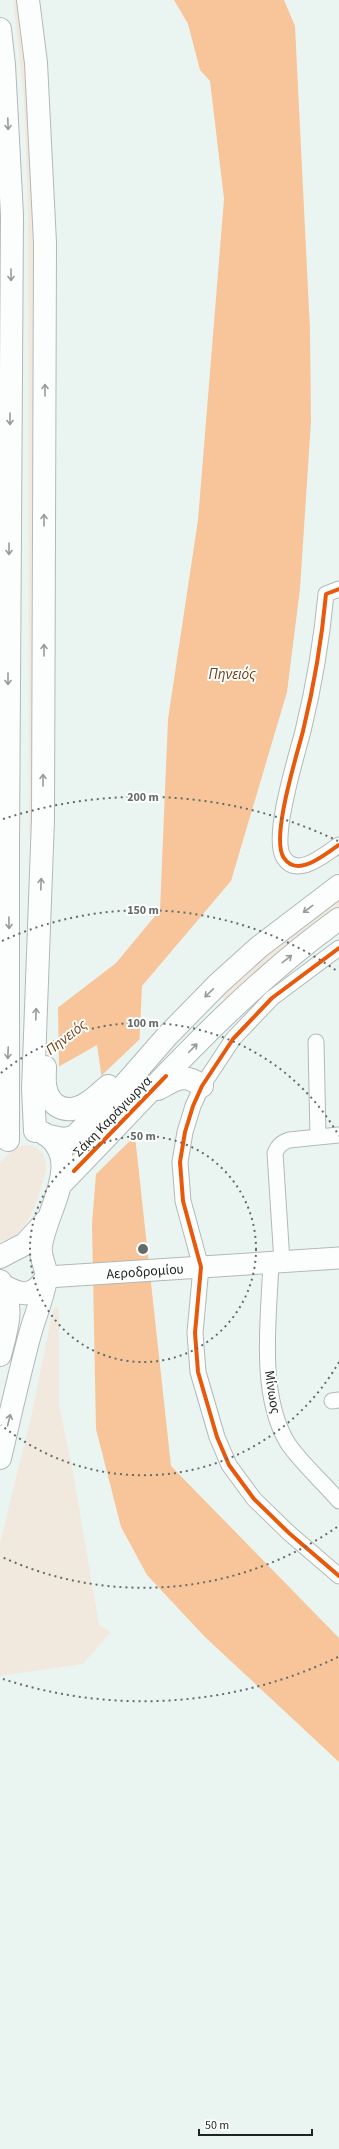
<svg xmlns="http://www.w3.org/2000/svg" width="339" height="2149" viewBox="0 0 339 2149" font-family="'Source Sans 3',sans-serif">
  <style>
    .green { fill: #f2e9de }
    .water { fill: #f7c599 }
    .pier { fill: #eaf5f2 }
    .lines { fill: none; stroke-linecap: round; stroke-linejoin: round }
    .street-casing { stroke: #b1b9b7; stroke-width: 17 }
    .secondary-casing { stroke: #b1b9b7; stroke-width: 23 }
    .primary-casing { stroke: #b1b9b7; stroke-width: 24 }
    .street { stroke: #fcfefd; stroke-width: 15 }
    .secondary { stroke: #fcfefd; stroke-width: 21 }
    .primary { stroke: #fcfefd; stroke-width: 22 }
    .cycleway-casing { stroke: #fff; stroke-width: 6 }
    .cycleway { stroke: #e8590c; stroke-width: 4 }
    .oneway { stroke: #979b9a }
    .ring { fill: none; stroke: #646c6a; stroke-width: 2; stroke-dasharray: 2 4 }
    .labels { text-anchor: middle; stroke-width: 4; stroke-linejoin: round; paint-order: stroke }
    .street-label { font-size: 14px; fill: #1c2321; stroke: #fff }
    .water-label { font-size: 15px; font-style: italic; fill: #724013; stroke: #fff }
    .centre { fill: #646c6a; stroke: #fff; stroke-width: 2 }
    .ring-label { font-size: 12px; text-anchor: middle; font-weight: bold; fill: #646c6a; stroke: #fff; stroke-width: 4; stroke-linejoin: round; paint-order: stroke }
  </style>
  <rect width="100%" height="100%" fill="#eaf5f2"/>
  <!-- green -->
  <path class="green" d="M13,0H21L35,156V827L29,831L28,212L24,98Z
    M339,899V907L306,931L226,1000L220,995L262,958Z
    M25,1145C41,1145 47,1157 46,1171C40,1193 28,1241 0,1241V1162L14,1148Z
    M56,1306L59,1310V1404L74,1477L99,1625L111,1632L83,1664L0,1676V1543L31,1417L52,1314Z"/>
  <!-- water -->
  <path class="water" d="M174,0H284L295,26L310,330L311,421L300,589L287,692L231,881L142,986L135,1136L171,1466L339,1638V1762L205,1637L147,1575L121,1527L96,1429L92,1224L103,1086L97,1045L0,1100V1052L116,963L160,910L168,719L198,520L224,199L210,81L200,70L188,24Z"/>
  <!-- pier -->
  <path class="pier" d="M58,1005L59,1069L1,1102L0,1049Z
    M142,1037L137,1134L94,1176L101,1086L100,1077Z"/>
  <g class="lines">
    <!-- street casing -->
    <g class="street-casing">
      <path id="street" d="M339,589L326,594C322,637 313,690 303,731C297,755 270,839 284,858C298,879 326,853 339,845
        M339,948L272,998L233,1039L202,1086L193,1106L185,1132L180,1162L183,1201L201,1267L195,1333L198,1372L217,1437L229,1465L254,1499L289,1533L339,1576
        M316,1042L318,1137
        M271,1262C269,1317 258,1393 287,1442C299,1461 324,1483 339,1501
        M282,1262L275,1153C278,1146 281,1143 289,1140L339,1135
        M332,1401L339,1400"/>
    </g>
    <!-- secondary casing -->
    <g class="secondary-casing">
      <path id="secondary" d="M47,1277L339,1258"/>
    </g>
    <!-- primary casing -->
    <g class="primary-casing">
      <path id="primary" d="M28,0L36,63L45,243L43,819L33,1089L35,1131
        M0,29L4,65L12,215L8,842V1140
        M45,1067C45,1074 44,1083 46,1089C47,1096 51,1101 56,1105C75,1118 95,1098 108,1086
        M158,1089C176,1079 184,1072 202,1086
        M49,1136L63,1139L74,1137L112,1099L168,1035L218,984L259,947L339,886
        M60,1185C150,1093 235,994 339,919
        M0,1257L25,1244L46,1221
        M0,1281C15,1307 7,1328 0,1355
        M2,1285C23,1297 33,1297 47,1277
        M0,1458C10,1416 19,1375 30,1334C35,1316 43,1298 46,1279C48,1268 39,1258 41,1246C45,1213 86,1157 43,1133"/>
    </g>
    <!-- street -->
    <use href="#street" class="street"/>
    <!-- secondary -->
    <use href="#secondary" class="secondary"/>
    <!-- primary -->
    <use href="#primary" class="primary"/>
    <!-- cycleway casing -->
    <g class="cycleway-casing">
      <path id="cycleway" d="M339,589L326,594C322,637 313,690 303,731C297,755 270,839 284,858C298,879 326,853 339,845
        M339,948L272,998L233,1039L202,1086L193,1106L185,1132L180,1162L183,1201L201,1267L195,1333L198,1372L217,1437L229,1465L254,1499L289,1533L339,1576
        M74,1171L166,1076"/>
    </g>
    <!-- cycleway -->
    <use href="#cycleway" class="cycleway"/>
  </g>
  <!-- one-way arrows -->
  <defs><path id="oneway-shaft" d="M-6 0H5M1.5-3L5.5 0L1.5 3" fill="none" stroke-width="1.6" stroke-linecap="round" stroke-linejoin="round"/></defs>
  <g class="oneway">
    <use href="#oneway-shaft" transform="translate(8 124) rotate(88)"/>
    <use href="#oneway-shaft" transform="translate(11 275) rotate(90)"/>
    <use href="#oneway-shaft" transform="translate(45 390) rotate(-90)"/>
    <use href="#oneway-shaft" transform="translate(10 419) rotate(90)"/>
    <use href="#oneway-shaft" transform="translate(44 520) rotate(-90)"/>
    <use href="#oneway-shaft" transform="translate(9 549) rotate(90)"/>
    <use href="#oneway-shaft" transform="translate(44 650) rotate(-90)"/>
    <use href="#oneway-shaft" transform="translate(8 679) rotate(90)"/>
    <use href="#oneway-shaft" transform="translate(43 780) rotate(-90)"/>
    <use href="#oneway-shaft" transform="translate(41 884) rotate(-88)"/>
    <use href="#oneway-shaft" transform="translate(308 909) rotate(143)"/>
    <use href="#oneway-shaft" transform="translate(9 923) rotate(89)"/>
    <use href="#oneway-shaft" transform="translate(287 959) rotate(-38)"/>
    <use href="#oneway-shaft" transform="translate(209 993) rotate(136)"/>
    <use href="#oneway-shaft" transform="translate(36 1014) rotate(-88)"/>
    <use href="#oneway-shaft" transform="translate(193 1048) rotate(-46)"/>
    <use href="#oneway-shaft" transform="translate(8 1053) rotate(92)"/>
    <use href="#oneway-shaft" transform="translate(9 1420) rotate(-76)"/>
  </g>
  <!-- distance rings -->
  <g class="ring">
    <circle cx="143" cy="1249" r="113"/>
    <path d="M339 1362A226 226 0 0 1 1 1425M1 1073A226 226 0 0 1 339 1136"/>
    <path d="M337 1527A339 339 0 0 1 2 1557M2 941A339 339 0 0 1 337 971"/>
    <path d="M338 1657A452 452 0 0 1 3 1679M3 819A452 452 0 0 1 338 841"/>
  </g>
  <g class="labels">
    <!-- street labels -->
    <g class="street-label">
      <text transform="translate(112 1116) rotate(-46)" y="5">Σάκη Καράγιωργα</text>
      <text transform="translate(145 1271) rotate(-4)" y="5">Αεροδρομίου</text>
      <text transform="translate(273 1392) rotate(81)" y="5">Μίνωος</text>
    </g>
    <!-- water labels -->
    <g class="water-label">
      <text x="232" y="679">Πηνειός</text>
      <text transform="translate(66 1037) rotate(-38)" y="5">Πηνειός</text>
    </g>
  </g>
  <circle cx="143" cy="1249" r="6" class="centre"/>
  <g class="ring-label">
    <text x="143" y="801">200 m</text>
    <text x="143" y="914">150 m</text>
    <text x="143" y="1027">100 m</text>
    <text x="143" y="1140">50 m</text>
  </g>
  <!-- scale -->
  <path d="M199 2129v6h113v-6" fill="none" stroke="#1c2321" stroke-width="2"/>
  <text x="205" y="2129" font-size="12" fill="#1c2321" stroke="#ffffff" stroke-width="3" paint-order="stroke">50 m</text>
</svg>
